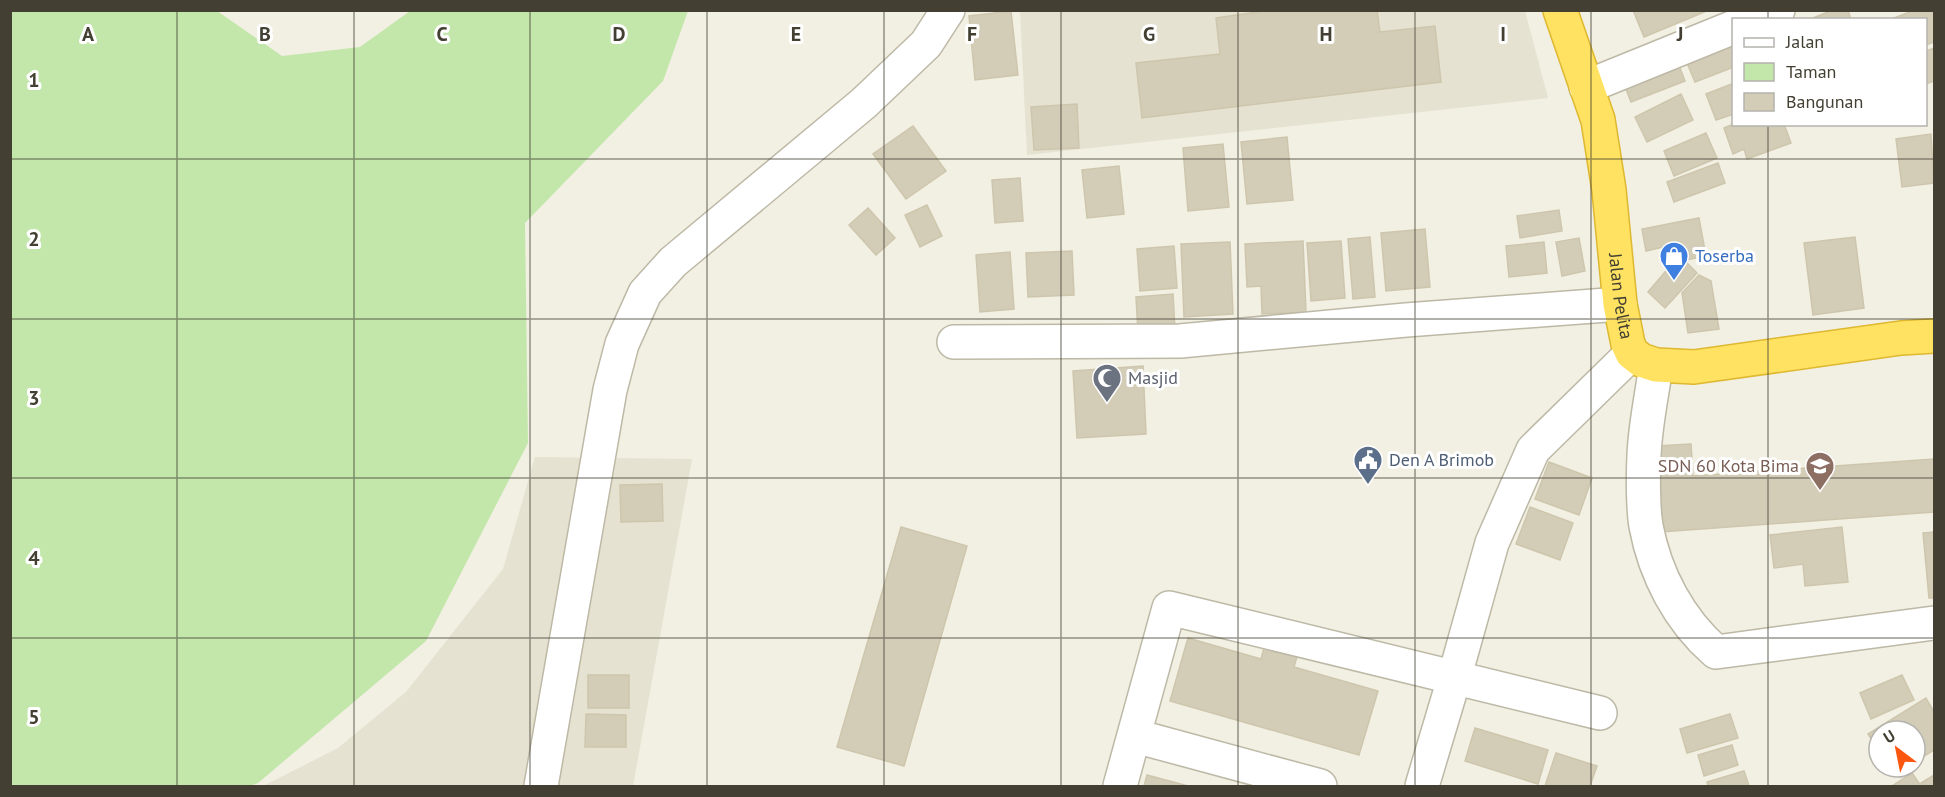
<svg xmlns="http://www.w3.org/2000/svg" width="1945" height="797" viewBox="0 0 1945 797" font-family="'PT Sans',sans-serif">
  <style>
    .residential { fill: #e6e2d1 }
    .green { fill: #c3e7ab }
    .building { fill: #d3cdb8; stroke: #cec6ac; stroke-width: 1.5 }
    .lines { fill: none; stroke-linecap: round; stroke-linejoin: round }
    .minor-casing { stroke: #bdb9a6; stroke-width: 36 }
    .highway-casing { stroke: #deb830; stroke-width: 36 }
    .minor { stroke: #fff; stroke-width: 33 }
    .highway { stroke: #ffe261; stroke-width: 33 }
    .grid { fill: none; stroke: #434033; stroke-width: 1.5; stroke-opacity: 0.55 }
    .labels { text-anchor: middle; stroke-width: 6; stroke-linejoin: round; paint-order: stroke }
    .shop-label { font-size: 18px; fill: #366cbe; stroke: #fff; text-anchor: start }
    .street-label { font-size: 18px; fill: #434033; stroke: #fff }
    .worship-label { font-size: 18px; fill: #5b616d; stroke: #fff; text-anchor: start }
    .service-label { font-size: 18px; fill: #4e5e75; stroke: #fff; text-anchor: start }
    .education-label { font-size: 18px; fill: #785e54; stroke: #fff; text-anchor: end }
    .grid-label { font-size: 20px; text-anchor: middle; font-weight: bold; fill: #434033; stroke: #fff; stroke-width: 6; stroke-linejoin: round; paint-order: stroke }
  </style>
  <rect width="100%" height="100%" fill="#f2efe3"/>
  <!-- residential -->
  <path class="residential" d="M1020,11H1525L1548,98L1027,155Z
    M535,457L692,459L633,786H263L338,748L406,692L503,569Z"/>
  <!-- green -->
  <path class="green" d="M10,11H217L282,56L360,47L410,11H688L663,81L525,223L528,443L426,641L258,783L250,786H11Z"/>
  <!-- building -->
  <path class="building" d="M1377,10L1380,32L1435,26L1441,82L1142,118L1136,63L1220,54L1216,18L1272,10Z
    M1633,10H1709L1644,37Z
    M1833,10H1848L1851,20H1808Z
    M1915,10H1934V42L1926,45V20H1894V18Z
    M1011,11L1018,75L975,80L969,16Z
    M1734,27V67L1695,82L1679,44Z
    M1934,48V81L1926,84V51Z
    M1673,50L1685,81L1631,102L1619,71Z
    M1734,83V114L1716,120L1706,94Z
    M1681,94L1693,120L1647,142L1635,117Z
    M1077,104L1079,148L1034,150L1031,107Z
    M1734,124H1784L1791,143L1747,159L1744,149L1733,154L1724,128Z
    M913,126L946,171L906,199L873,154Z
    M1706,133L1717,158L1674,176L1664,151Z
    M1931,134L1934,183L1902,187L1896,139Z
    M1287,137L1293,200L1247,204L1241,142Z
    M1223,144L1229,207L1188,211L1183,148Z
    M1718,163L1725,183L1674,202L1667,182Z
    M1119,166L1124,214L1087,218L1082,170Z
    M1020,178L1023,221L995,223L992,180Z
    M927,205L942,236L920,247L905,215Z
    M868,208L895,238L876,255L849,225Z
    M1559,210L1562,231L1520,238L1517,216Z
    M1699,218L1706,256L1671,263L1667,246L1646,251L1642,229Z
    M1425,229L1430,287L1386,291L1381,233Z
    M1370,237L1375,297L1353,299L1348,239Z
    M1855,237L1864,308L1813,315L1804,243Z
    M1579,238L1585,271L1562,276L1556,242Z
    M1303,241L1306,312L1262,314L1261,286L1247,287L1245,244Z
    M1341,241L1345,298L1311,301L1307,243Z
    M1230,242L1233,314L1184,317L1181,244Z
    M1544,242L1547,273L1509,277L1506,246Z
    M1174,246L1177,288L1140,291L1137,249Z
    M1072,251L1074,295L1028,297L1026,253Z
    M1010,252L1014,309L980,312L976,255Z
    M1686,262L1697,273L1665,308L1648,292L1671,265Z
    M1699,275L1711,281L1719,329L1688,333L1682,293Z
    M1173,294L1175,330L1138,332L1136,297Z
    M1143,366L1146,434L1077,438L1073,371Z
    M1691,444L1693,476L1934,459V512L1661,532L1656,446Z
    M1549,462L1592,478L1579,515L1535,499Z
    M662,484L663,521L621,522L620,485Z
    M1530,507L1573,523L1560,560L1516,544Z
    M901,527L967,546L904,766L837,747Z
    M1842,527L1848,582L1805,586L1803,564L1774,568L1770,535Z
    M1934,532V598H1929L1923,533Z
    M1267,637L1300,646L1294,667L1378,691L1359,755L1170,701L1188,638L1261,659Z
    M588,675H629V708H588Z
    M1902,675L1914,700L1871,719L1860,693Z
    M1926,698L1934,712V750L1916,761L1915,731H1879V751L1868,734Z
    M586,714L626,715V747H585Z
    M1730,714L1738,738L1687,753L1680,729Z
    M1475,728L1548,750L1538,784L1465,761Z
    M1732,745L1738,765L1704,776L1698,755Z
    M1556,753L1597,766L1590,786H1545Z
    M1744,771L1749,786H1708L1707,782Z
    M1912,773L1921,786H1892Z
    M1147,775L1188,786H1144Z
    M1934,775V786H1923L1921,783Z"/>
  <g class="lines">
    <!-- minor casing -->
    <g class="minor-casing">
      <path id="minor" d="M1753,20L1778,10
        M1586,87L1734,27
        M954,342L1180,341L1406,320L1620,304
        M1656,365C1652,395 1645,426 1644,456C1643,474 1643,509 1646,526C1655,574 1679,620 1716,652L1934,623
        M1135,736L1320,786
        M541,786L610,390L622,344L645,293L673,262L864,103L926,44L948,10
        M1120,786L1169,608L1600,713
        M1422,786L1454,679L1492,543L1533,450L1632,353"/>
    </g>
    <!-- highway casing -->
    <g class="highway-casing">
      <g id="highway">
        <path id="s1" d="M1560,10L1598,120L1609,190L1620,304L1628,344L1632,353L1641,360L1656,365L1694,367L1901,338L1934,336"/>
      </g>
    </g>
    <!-- minor -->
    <use href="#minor" class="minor"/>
    <!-- highway -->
    <use href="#highway" class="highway"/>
  </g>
  <!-- grid -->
  <path class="grid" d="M177,10V786M354,10V786M530,10V786M707,10V786M884,10V786M1061,10V786M1238,10V786M1415,10V786M1591,10V786M1768,10V20M1768,124V786M10,159H1934M10,319H1934M10,478H1934M10,638H1934"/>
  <!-- icons -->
  <defs>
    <g id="shop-pin" transform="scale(1.5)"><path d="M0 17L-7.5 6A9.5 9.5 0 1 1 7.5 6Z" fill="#3f7fe0" stroke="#fff"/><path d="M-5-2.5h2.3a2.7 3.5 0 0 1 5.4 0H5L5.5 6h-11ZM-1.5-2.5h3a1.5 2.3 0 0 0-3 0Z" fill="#fff"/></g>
    <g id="mosque-pin" transform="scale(1.5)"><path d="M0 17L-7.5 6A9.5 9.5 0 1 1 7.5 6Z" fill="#6b7280" stroke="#fff"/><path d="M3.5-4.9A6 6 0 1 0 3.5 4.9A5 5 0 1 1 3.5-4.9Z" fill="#fff"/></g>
    <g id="civic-pin" transform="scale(1.5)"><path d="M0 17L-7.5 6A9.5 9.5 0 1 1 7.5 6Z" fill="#5c6f8a" stroke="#fff"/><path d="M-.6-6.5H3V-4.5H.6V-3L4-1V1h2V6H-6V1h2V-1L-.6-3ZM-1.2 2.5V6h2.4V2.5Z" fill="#fff"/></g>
    <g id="school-pin" transform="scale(1.5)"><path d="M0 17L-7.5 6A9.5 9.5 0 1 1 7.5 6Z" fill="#8d6e63" stroke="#fff"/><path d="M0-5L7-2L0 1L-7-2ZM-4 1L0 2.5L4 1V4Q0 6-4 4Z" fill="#fff"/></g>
  </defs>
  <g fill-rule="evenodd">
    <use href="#shop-pin" x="1674" y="256"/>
    <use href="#mosque-pin" x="1107" y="378"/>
    <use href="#civic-pin" x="1368" y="460"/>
    <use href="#school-pin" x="1820" y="466"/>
  </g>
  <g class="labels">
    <!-- shop labels -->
    <g class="shop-label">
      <text x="1695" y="262">Toserba</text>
    </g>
    <!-- street labels -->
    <g class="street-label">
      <text dy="6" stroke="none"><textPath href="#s1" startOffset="294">Jalan Pelita</textPath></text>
    </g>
    <!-- worship labels -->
    <g class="worship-label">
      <text x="1128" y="384">Masjid</text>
    </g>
    <!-- service labels -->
    <g class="service-label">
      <text x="1389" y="466">Den A Brimob</text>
    </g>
    <!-- education labels -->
    <g class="education-label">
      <text x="1799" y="472">SDN 60 Kota Bima</text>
    </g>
  </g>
  <g class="grid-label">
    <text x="88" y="41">A</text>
    <text x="265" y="41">B</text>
    <text x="442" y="41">C</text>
    <text x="619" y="41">D</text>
    <text x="796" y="41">E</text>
    <text x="972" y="41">F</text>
    <text x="1149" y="41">G</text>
    <text x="1326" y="41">H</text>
    <text x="1503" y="41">I</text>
    <text x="1680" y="41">J</text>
    <text x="34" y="87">1</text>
    <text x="34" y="246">2</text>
    <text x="34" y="405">3</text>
    <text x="34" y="565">4</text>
    <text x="34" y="724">5</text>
  </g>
  <!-- border -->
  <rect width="1945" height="797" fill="none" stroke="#434033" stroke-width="24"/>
  <!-- legend -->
  <rect x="1732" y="18" width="195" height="108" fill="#ffffff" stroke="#b4b3ad" stroke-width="1.5"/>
  <rect x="1744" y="38" width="30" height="9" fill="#ffffff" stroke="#b4b3ad" stroke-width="1.5"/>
  <text x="1786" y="48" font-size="18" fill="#434033">Jalan</text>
  <rect x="1744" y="63" width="30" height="18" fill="#c3e7ab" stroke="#b4b3ad" stroke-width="1.5"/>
  <text x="1786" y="78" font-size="18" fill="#434033">Taman</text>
  <rect x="1744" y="93" width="30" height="18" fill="#d3cdb8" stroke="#b4b3ad" stroke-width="1.5"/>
  <text x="1786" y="108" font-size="18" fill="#434033">Bangunan</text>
  <!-- north arrow -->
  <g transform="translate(1897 749) rotate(328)"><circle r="28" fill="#ffffff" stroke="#b4b3ad" stroke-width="1.5"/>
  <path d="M0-4.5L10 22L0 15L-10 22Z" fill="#fc5710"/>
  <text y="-9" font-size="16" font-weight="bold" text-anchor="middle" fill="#434033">U</text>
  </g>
</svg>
